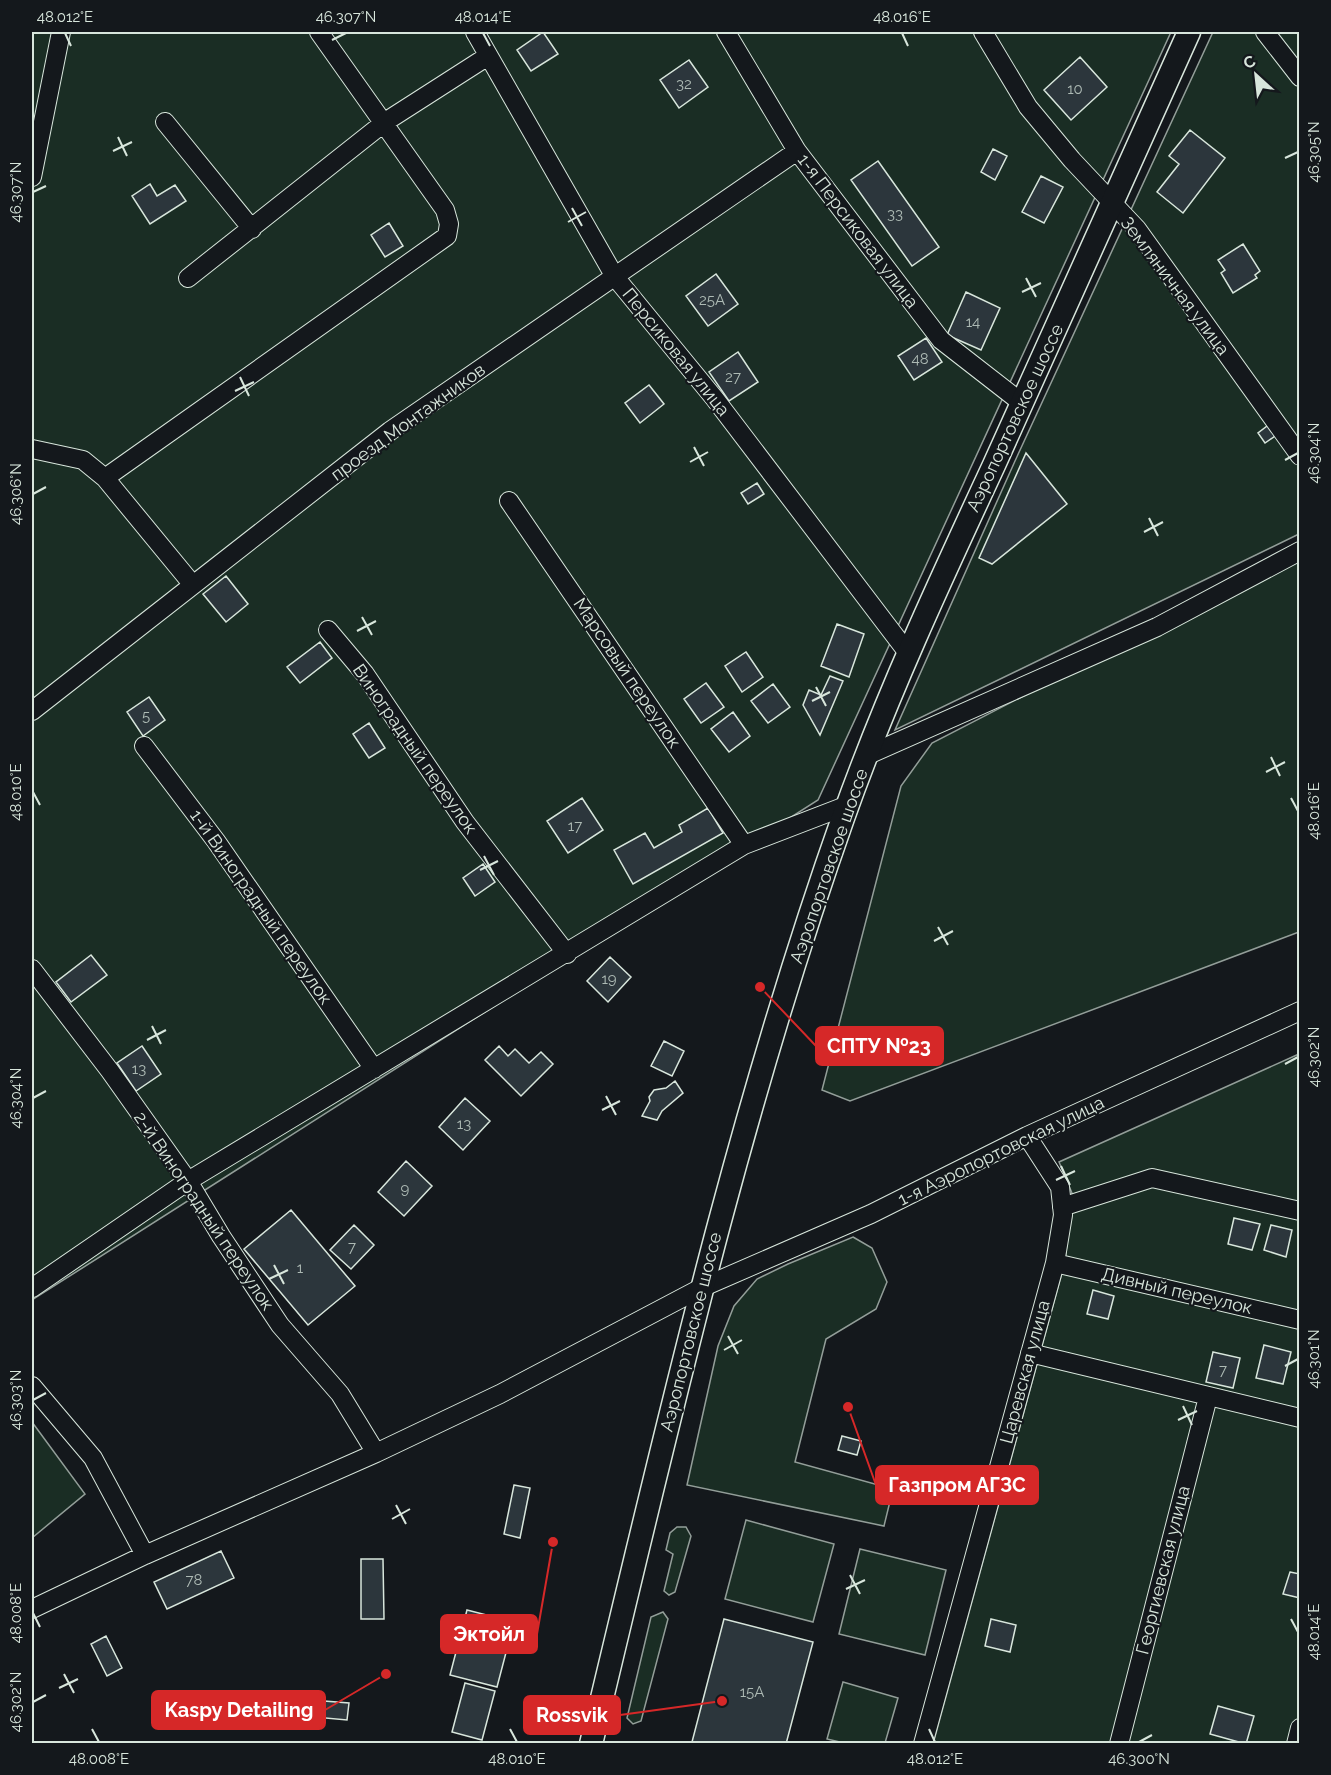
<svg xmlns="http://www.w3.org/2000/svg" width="1331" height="1775" viewBox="0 0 1331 1775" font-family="Raleway,sans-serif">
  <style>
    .green { fill: #1a2d24; stroke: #939e99; stroke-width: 1.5 }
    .building { fill: #2c363c; stroke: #d8e6dc; stroke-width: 1.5 }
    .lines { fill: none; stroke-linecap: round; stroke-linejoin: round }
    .minor-casing { stroke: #d8e6dc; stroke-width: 20 }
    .major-casing { stroke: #d8e6dc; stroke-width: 25 }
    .minor { stroke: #14181c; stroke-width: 18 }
    .major { stroke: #14181c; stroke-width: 22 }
    .ticks { fill: none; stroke: #d8e6dc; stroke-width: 2 }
    .labels { text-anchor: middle; stroke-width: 4.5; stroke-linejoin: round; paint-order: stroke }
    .number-label { font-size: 15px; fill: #adbab4 }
    .street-label { font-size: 18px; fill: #d8e6dc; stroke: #14181c }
    .leader { fill: none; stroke: #d62828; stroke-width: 2 }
    .callout-dot { fill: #d62828; stroke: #14181c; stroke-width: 2 }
    .callout { fill: #d62828; stroke: #d62828; stroke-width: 2 }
    .callout-label { font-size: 20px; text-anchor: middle; font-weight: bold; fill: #fff }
    .neatline { fill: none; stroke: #d8e6dc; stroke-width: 2 }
    .ticks-label { font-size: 15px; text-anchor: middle; fill: #d8e6dc }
  </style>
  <rect width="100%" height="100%" fill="#14181c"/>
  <!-- green -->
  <path class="green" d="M32,32H1171L818,800L32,1300Z
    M1213,32H1299V534L895,730L1015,461Z
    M1299,557V932L850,1101L822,1090L901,786L932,743L1243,583Z
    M1299,1054V1743L933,1744L1065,1262L1072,1193L1059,1162Z
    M853,1237L872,1248L887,1282L876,1309L826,1339L795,1462L893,1489L884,1526L687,1485L718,1346L734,1306L757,1279L788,1264Z
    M32,1422L85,1494L32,1538Z
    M746,1520L834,1544L813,1622L725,1599Z
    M677,1527H686L691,1536L675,1592L669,1595L664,1591L673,1554L666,1550L670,1533Z
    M860,1549L946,1570L925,1655L839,1634Z
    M663,1612L668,1619L641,1721L633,1724L627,1718L651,1617Z
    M843,1682L898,1698L885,1743H844L827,1739Z"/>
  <!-- building -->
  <path class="building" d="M543,32L558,54L531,71L517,50Z
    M1080,57L1107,87L1071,120L1044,90Z
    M689,60L708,87L679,108L660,80Z
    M1190,130L1225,158L1183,213L1157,192L1179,164L1169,156Z
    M993,149L1007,156L995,180L981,172Z
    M878,161L939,247L912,266L851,180Z
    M1041,176L1063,187L1044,223L1022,212Z
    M150,184L157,196L175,185L186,201L150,224L132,196Z
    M389,223L403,246L385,257L371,235Z
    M1243,244L1260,271L1255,275L1257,278L1233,293L1221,273L1225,270L1218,260Z
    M716,274L738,304L708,326L686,296Z
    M966,292L1000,308L981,350L947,335Z
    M926,338L942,362L914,380L898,356Z
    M738,352L758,382L729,401L709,372Z
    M649,385L664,404L640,423L625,403Z
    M1271,423L1278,434L1265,443L1258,433Z
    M1026,453L1067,504L992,564L979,558Z
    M757,483L764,494L748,504L741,493Z
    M226,576L248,604L226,622L203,594Z
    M837,624L864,634L849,677L821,666Z
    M320,642L332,658L300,683L287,667Z
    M746,652L763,677L742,692L725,666Z
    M830,676L843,681L820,735L803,705L809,690L821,695Z
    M706,683L724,707L701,723L684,699Z
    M773,684L790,707L768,723L751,701Z
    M149,697L165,720L143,736L127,712Z
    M733,712L750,736L729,752L711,729Z
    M369,723L385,748L369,758L353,734Z
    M582,798L603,830L568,853L547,821Z
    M708,808L723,833L633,884L614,850L645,833L654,848L682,832L679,825Z
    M483,864L495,882L475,896L463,878Z
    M91,955L107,975L71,1002L56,982Z
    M610,957L631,977L608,1002L587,981Z
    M664,1041L684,1051L672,1076L651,1066Z
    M142,1046L161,1074L136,1091L117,1063Z
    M499,1046L508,1056L515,1049L529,1063L541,1052L553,1064L521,1096L485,1060Z
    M675,1081L683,1093L662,1111L657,1120L642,1116L650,1101L649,1097L654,1090L666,1088Z
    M465,1098L490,1121L463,1150L439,1127Z
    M406,1161L432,1186L404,1216L378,1192Z
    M291,1210L355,1286L308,1325L244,1249Z
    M1234,1218L1260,1224L1252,1250L1228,1244Z
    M354,1225L374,1245L351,1269L330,1250Z
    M1271,1225L1292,1230L1286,1257L1264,1250Z
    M1093,1290L1114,1296L1108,1319L1087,1314Z
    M1264,1345L1291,1352L1283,1384L1256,1378Z
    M1213,1352L1240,1358L1233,1388L1206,1382Z
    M842,1436L861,1441L857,1455L838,1450Z
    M514,1485L530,1488L520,1538L504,1534Z
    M221,1551L234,1578L167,1609L154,1582Z
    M361,1559H383L384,1619H361Z
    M1290,1572L1300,1574V1598L1283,1594Z
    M467,1610L514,1622L497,1687L450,1675Z
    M724,1619L813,1642L786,1744L692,1742Z
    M991,1619L1016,1625L1010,1652L985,1646Z
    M106,1636L122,1668L107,1676L91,1644Z
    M465,1683L495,1691L482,1740L452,1732Z
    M249,1695L349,1703L347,1720L248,1711Z
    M1218,1706L1254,1716L1246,1744L1210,1734Z"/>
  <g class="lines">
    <!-- minor casing -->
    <g class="minor-casing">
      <path id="minor" d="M475,32L615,277L715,399L908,653
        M726,32L797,151L941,340L1022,403
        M983,32L1028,107L1072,160L1137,229L1300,456
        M1265,32L1300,77
        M165,122L252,229
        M32,177L61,32
        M188,278L385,122L488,56
        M32,449L83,460L105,478L193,585
        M105,478L447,236L449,224L445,210L319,32
        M509,501L744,845
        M328,630L365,674L465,822L567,954
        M32,711L390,431L797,151
        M144,746L216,841L374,1069
        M868,755L1157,627L1300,551
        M32,969L110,1071L188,1181L221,1236L280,1325L340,1394L376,1453
        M1062,1207L1152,1178L1300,1211
        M1055,1263L1300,1320
        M32,1288L188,1181L744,845L848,805
        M1030,1353L1300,1418
        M32,1386L93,1458L145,1555
        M32,1609L145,1555L376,1453L500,1394L701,1288L871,1214L1027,1136L1300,1011
        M923,1744L1055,1263L1063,1215L1060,1187L1027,1136
        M1119,1744L1208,1397
        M1296,1744L1300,1728"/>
    </g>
    <!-- major casing -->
    <g class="major-casing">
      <path id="major" d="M591,1744C666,1433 736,1120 843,818C886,697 940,581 994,465C1059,321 1125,177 1189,32"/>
    </g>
    <!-- minor -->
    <use href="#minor" class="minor"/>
    <!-- major -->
    <use href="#major" class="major"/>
  </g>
  <!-- ticks -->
  <path class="ticks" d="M65,33L71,46M483,33L490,46M902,33L908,46M332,40L346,33M118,137L127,156M113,151L132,142M1285,158L1298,152M33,192L46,186M572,208L582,226M568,222L586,212M1026,278L1036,297M1022,292L1041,283M240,377L249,396M235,391L254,382M694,447L704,466M1285,460L1298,453M690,462L708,452M33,494L46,487M1149,518L1158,536M1144,532L1163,522M362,617L372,635M357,631L376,621M816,687L826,706M812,701L830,692M1271,757L1280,776M1266,772L1285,762M33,792L40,805M1291,798L1298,811M484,856L494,875M480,870L498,861M938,927L948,945M934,941L953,931M152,1026L161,1044M147,1040L166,1030M1285,1064L1298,1057M606,1096L616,1115M33,1098L46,1091M602,1110L620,1101M1061,1166L1070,1185M1056,1180L1075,1171M274,1265L284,1284M269,1279L288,1270M728,1336L738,1354M724,1350L742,1340M1285,1366L1298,1359M33,1400L46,1393M1183,1406L1192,1425M1178,1420L1197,1411M396,1505L406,1524M392,1519L410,1509M850,1575L860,1594M846,1589L865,1580M33,1613L40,1627M1291,1619L1298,1632M64,1674L74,1693M59,1688L78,1679M33,1702L46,1695M92,1729L99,1742M510,1729L517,1742M929,1729L935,1742M1139,1742L1152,1735"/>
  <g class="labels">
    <!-- number labels -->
    <g class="number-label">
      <text x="684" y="89">32</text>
      <text x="1075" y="94">10</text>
      <text x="895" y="219">33</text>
      <text x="712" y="305">25А</text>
      <text x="973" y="327">14</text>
      <text x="920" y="364">48</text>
      <text x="733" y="382">27</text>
      <text x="146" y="721">5</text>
      <text x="575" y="831">17</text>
      <text x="609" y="984">19</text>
      <text x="139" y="1074">13</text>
      <text x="464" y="1129">13</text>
      <text x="405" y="1194">9</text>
      <text x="352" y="1252">7</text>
      <text x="300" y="1273">1</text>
      <text x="1223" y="1375">7</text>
      <text x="194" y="1585">78</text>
      <text x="752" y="1697">15А</text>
    </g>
    <!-- street labels -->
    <g class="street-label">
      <text transform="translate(858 231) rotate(53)" y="6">1-я Персиковая улица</text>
      <text transform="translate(1175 286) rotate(53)" y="6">Земляничная улица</text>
      <text transform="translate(676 352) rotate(51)" y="6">Персиковая улица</text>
      <text transform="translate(1015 418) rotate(-65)" y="6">Аэропортовское шоссе</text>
      <text transform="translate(408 422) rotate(-36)" y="6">проезд Монтажников</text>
      <text transform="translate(627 673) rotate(56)" y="6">Марсовый переулок</text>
      <text transform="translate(415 749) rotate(55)" y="6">Виноградный переулок</text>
      <text transform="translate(829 866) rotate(-71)" y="6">Аэропортовское шоссе</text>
      <text transform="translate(261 907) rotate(55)" y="6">1-й Виноградный переулок</text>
      <text transform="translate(1001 1151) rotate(-26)" y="6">1-я Аэропортовская улица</text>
      <text transform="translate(204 1211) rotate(56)" y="6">2-й Виноградный переулок</text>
      <text transform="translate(1177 1291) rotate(13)" y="6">Дивный переулок</text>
      <text transform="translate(691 1332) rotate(-76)" y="6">Аэропортовское шоссе</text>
      <text transform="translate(1025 1372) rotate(-75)" y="6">Царевская улица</text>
      <text transform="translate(1163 1570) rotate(-76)" y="6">Георгиевская улица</text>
    </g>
  </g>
  <!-- callouts -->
  <path class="leader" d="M760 987L816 1046M848 1407L876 1485M553 1542L537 1634M386 1674L325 1710M722 1701L620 1715"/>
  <g class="callout-dot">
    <circle cx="760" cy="987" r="6"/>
    <circle cx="848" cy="1407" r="6"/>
    <circle cx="553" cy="1542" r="6"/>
    <circle cx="386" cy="1674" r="6"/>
    <circle cx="722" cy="1701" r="6"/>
  </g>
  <g class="callout">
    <rect x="816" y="1027" width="127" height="38" rx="6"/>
    <rect x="876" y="1466" width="162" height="38" rx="6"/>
    <rect x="441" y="1615" width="96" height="38" rx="6"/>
    <rect x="152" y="1691" width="173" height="38" rx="6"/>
    <rect x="524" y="1696" width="96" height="38" rx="6"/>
  </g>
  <g class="callout-label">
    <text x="879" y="1053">СПТУ №23</text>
    <text x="957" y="1492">Газпром АГЗС</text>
    <text x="489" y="1641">Эктойл</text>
    <text x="239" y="1717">Kaspy Detailing</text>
    <text x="572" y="1722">Rossvik</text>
  </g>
  <!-- border -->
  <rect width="1331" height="1775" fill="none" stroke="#14181c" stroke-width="66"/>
  <!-- north arrow -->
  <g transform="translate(1256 75) rotate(333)" stroke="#14181c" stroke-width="4.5" paint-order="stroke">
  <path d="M0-4.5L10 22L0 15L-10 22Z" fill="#d8e6dc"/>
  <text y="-9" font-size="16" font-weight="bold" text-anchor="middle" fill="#d8e6dc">С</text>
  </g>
  <rect x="33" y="33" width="1265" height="1709" class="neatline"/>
  <g class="ticks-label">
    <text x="65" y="22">48.012°E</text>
    <text x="346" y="22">46.307°N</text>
    <text x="483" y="22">48.014°E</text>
    <text x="902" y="22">48.016°E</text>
    <text transform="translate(1314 152) rotate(-90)" y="5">46.305°N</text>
    <text transform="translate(16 192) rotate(-90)" y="5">46.307°N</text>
    <text transform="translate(1314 453) rotate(-90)" y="5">46.304°N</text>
    <text transform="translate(16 494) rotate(-90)" y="5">46.306°N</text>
    <text transform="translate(16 792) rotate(-90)" y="5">48.010°E</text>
    <text transform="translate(1314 811) rotate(-90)" y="5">48.016°E</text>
    <text transform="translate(1314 1057) rotate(-90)" y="5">46.302°N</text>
    <text transform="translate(16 1098) rotate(-90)" y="5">46.304°N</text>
    <text transform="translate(1314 1359) rotate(-90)" y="5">46.301°N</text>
    <text transform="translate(16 1400) rotate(-90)" y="5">46.303°N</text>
    <text transform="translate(16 1613) rotate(-90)" y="5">48.008°E</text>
    <text transform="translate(1314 1632) rotate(-90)" y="5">48.014°E</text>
    <text transform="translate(16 1702) rotate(-90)" y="5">46.302°N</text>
    <text x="99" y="1764">48.008°E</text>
    <text x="517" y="1764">48.010°E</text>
    <text x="935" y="1764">48.012°E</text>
    <text x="1139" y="1764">46.300°N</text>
  </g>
</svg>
